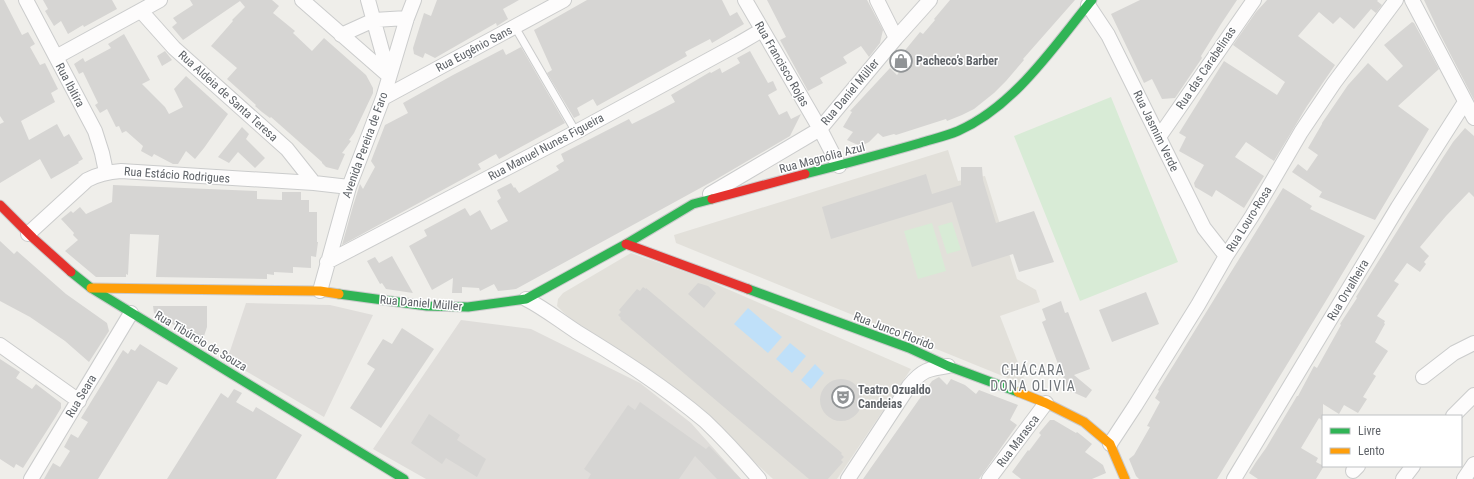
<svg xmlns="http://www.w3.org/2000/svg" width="1474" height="479" viewBox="0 0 1474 479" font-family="'Roboto Condensed',sans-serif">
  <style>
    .industrial { fill: #dfddda }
    .education { fill: #e2e0da }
    .green { fill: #d8ebd6 }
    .water { fill: #bfe0f9 }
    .building { fill: #d6d5d3 }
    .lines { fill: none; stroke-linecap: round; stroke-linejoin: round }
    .lane-casing { stroke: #cbcccc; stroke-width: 9 }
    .street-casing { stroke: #cbcccc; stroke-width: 16 }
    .fast-casing { stroke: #cacacb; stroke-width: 11 }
    .slow-casing { stroke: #cacacb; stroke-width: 11 }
    .jam-casing { stroke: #cacacb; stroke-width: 11 }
    .lane { stroke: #fdfcfc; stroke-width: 7 }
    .street { stroke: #fdfcfc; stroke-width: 14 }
    .fast { stroke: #30b455; stroke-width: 9 }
    .slow { stroke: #ff9f0a; stroke-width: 9 }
    .jam { stroke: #e5322d; stroke-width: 9 }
    .labels { text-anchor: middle; stroke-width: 3; stroke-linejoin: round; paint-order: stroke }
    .street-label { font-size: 12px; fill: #5f6368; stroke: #fff }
    .poi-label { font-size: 12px; font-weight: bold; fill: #5f6368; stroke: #fff; text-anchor: start }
    .quarter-label { font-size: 14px; letter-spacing: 1px; fill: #70757a; stroke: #fff }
  </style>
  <rect width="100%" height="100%" fill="#efeeea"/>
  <!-- industrial -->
  <path class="industrial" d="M246,303L330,305L373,315L324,417L227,360Z
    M461,320L531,329L640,383L691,423L741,479H426L373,449Z"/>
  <!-- education -->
  <path class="education" d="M948,150L958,181L985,176L1017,279L1036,290L1040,302L1000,316L1027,386L676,243L674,235Z
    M631,253L702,278L911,369L837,479H773L701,413L634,360L575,322L564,313L557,306L558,299L563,293Z"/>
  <!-- green -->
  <path class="green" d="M1111,97L1178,262L1080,301L1014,136Z
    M952,222L961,250L947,254L938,226Z
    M932,223L946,271L918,279L904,231Z"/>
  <!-- water -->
  <path class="water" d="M748,308L782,337L768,353L734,324Z
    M790,343L806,356L792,373L776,359Z
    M815,364L824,373L811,389L801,380Z"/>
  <!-- building -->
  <path class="building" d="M0,0H4L22,35L28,32L35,44L30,47L40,65L45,63L58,89L51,93L55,102L21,121L29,140L57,124L64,137L69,134L83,159L78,162L79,163L51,179L40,159L0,183V124L4,122L0,116Z
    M43,0H112L117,9L84,27L83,25L68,34L61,21L54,26L45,11L48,9Z
    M190,0H272L279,6L273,13L295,31L293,33L312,51L324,38L366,75L373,88V93L354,133L349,140L351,141L342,153L345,154L338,170L326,167L322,163V162L271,117L270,118L262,112L255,106L256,105L227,79L237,68L211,46L233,21L232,20L245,7L240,1L183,40L172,27L177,23L173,18L193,5Z
    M437,0H519L503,9L508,19L497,26L496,23L435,58L425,53L423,58L414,54L413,48L424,13L431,16Z
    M587,0H722L730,16L737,12L744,24L712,43L710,39L685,52L687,56L597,106L593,99L577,108L580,115L574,118L547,73L552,70L534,30Z
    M767,0H867L883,30L880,43L869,57L861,46L843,57L847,63L820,78L823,83L808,91L780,40L786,37Z
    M950,0H1075L1023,59L1024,60L1006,81L994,93L974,109L962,115L947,121L946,119L896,135L894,134L883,137L878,133L869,142L863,145L860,146L847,140L853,132L843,127L852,112L850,111L890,68L897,75L909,60L902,54L920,32L923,34L935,20L934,19Z
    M1140,0H1237L1221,24L1201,56L1202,58L1175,98L1162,99L1152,79L1144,83L1111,14Z
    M1267,0H1378L1377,1L1382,5L1376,13L1371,9L1354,29L1340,17L1333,24L1319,12L1298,36L1335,65L1307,106L1274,161L1246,142L1235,157L1264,176L1244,208L1216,190L1212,197L1195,187L1194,183L1204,165L1179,151L1186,137L1179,133L1224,61L1277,95L1285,82L1233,45L1256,12Z
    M1424,0H1474V100L1440,34Z
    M1412,22L1414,23L1439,69L1398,106L1429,129L1375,220L1319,197L1322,192L1292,172L1298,164L1307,171L1318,155L1308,148L1322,124V123L1348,85L1368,63L1387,81L1403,66L1384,45Z
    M124,34L150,80L142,84L165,107L169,114L183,107L174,89L186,76L228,114L204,148L195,159L186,151L178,164H173L154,154L152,157L141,151L143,146L126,131L122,133L119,126L116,127L107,109L100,113L95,105L98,103L83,72L79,74L74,64L83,58L85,62L111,48L108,44Z
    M521,47L565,123L499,159L496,154L478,164L481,169L342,245L353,206L360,184L363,189L375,167L371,161L385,125L408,113L403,103L453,75L503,49L506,55Z
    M165,51L172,60L162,66L157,56Z
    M750,51L768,83L773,81L777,90L768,95L779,115L787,111L791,119L801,114L790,136L715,180L516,289L498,291L494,284L480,291L479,288L462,287V293H452L453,278L432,290L409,246L427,236L424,230L465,208L470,216L480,210L491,230L508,221L497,201L501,198L497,190L511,183L514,188L515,187L519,193L559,170L556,166L564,161L561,154L629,119L632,124L654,113L675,102L671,95L710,72L711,73L720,68L722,73L740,63L737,58Z
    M242,127L249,134L246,139L265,158L255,168L238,152L229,163L218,157Z
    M1465,128L1474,136V197L1469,192L1446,216L1420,247L1429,256L1424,262L1426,264L1420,272L1407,263L1394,281L1399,284L1377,316L1385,321L1384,323L1385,324L1375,342L1388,351L1373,374L1376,376L1363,397L1367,399L1358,413L1344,405L1339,414L1323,404V421L1319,418L1301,448L1318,458L1316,462L1324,466L1316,479H1258L1249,473L1256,462L1266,448L1297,396H1298L1314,366L1317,368L1341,325L1340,324L1357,298L1356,297L1442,159L1453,142Z
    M961,167H982L983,180L996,223L1034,211L1054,262L1019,272L1013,254L972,267L952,202L831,239L822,207L926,174L932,194L961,185Z
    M113,185L257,191V199L282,200V192H301V200H309V212H317V242H318L316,257L311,256V268L293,267V273L274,272V275L267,274V279L156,277L159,235L130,234L128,275L126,274V277H96L65,251L78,240L73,235L74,233L61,219L71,211L73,213L80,207L86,214L112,202Z
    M1283,188L1312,206L1310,209L1365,236L1324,304L1217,479H1139L1136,476L1129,459L1134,455L1150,427L1147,426L1160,402L1155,398L1159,391L1158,390Z
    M0,241L14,254L17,251L66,294L107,323L109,331L89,362L65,341L30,317L0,301Z
    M392,256L413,293L386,289L382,283L380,284L367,261L375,257L379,263Z
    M698,283L708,286L716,293L704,308L688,294Z
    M643,287L646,289V288L842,453L841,454L844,457L841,460L843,462L828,479H809L620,319L621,318L618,315L621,312L619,310L637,289L640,291Z
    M1146,292L1159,324L1112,342L1099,310Z
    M1061,301L1065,313L1068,312L1090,369L1074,375L1092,390L1086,398L1068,390L1042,322L1046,320L1042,309Z
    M153,306H207V327L202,342L154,313Z
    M402,328L434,349L381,428L350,408L375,369L367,364L383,339L392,344Z
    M140,344L178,368L167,385L158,381L98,479H44L53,463L60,467L70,451L64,447L71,434L78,438L88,422L81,418L123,350L128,354L131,349L135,351Z
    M0,359L20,372L16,378L32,389L36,384L61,403V408L55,418L23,468L16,464L14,468L0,459Z
    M939,377L947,385L951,379L965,385L976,394L979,390L1018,405L1010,420L1017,425L979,479H863L932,381Z
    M820 400a21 21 0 1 1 42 0a21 21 0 1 1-42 0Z
    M234,389L242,393L236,402L253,412L256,407L302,435L276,479H167L221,393L228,398Z
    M640,402L706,449L709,446L741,479H717L695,456L679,479H588L591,474L584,469L628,405L635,410Z
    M429,414L460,435L457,440L486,459L477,477L446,458L442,464L411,443Z
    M1050,420H1054L1076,433L1077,432L1081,435L1092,444L1085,452L1103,465L1106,473L1092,479H1021L1012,472L1028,450L1029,451L1041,435L1039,433Z"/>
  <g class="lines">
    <!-- lane casing -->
    <g class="lane-casing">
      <path id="lane" d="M515,27L576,132"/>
    </g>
    <!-- street casing -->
    <g class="street-casing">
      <path id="street" d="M26,0L95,131L102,153L106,172
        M302,0L389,76
        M368,0L389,76
        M745,0L820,129L839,166
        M877,0L896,38
        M1412,0L1474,118
        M1088,5L1108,35L1204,228L1226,256
        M141,11L174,48L287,149L314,183
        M341,35L374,20L407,18
        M56,57L160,0
        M383,98L564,0
        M1159,137L1254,0
        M710,194L820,129L896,38L930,0
        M28,234L87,180C98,174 108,172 121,171L314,183L349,187
        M327,262L576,132L738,44L762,30
        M320,291L349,187L383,98L407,18L414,0
        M526,299C544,308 560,321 577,332C621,359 665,387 705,421C724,439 742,459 759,479
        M0,345L79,401
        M1423,377L1454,353L1474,343
        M1453,416L1474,395
        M1110,444L1135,406L1198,305L1226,256L1252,216L1301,132L1334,83L1396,0
        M1353,471L1358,466
        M31,479L131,313
        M848,479L909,386C922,370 928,369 948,366
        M989,479L1046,403
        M1234,479L1398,207L1465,102
        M1403,479L1413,466
        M1464,479L1474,464"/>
    </g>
    <!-- fast casing -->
    <g class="fast-casing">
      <path id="fast" d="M805,174C844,164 882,154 920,143C933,139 946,136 958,131C1015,106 1054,46 1092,0
        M71,272L91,288L404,479
        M748,289L909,348L948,366L1018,392
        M339,294L427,306L468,307L526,299L626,244L693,204L712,199"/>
    </g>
    <!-- slow casing -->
    <g class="slow-casing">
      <path id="slow" d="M91,288L320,291L339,294
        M1018,392L1046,403L1084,422L1110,444L1125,479"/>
    </g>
    <!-- jam casing -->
    <g class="jam-casing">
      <path id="jam" d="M712,199L805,174
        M0,205L33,238L71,272
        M626,244L748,289"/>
    </g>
    <!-- lane -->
    <use href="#lane" class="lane"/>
    <!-- street -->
    <use href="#street" class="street"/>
    <!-- fast -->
    <use href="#fast" class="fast"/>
    <!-- slow -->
    <use href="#slow" class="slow"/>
    <!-- jam -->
    <use href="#jam" class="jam"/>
  </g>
  <!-- icons -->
  <defs>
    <g id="shop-ring" transform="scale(1.15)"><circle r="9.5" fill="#fff" stroke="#919496" stroke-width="1.5"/><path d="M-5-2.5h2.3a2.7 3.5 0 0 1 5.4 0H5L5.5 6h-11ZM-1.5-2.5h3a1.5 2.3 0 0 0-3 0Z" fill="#919496"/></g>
    <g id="theatre-ring" transform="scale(1.15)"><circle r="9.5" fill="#fff" stroke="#919496" stroke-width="1.5"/><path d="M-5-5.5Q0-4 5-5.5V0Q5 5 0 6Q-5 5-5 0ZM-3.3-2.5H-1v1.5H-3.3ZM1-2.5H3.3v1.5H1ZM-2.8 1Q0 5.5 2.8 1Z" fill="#919496"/></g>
  </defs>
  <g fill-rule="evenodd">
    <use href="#shop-ring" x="901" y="61"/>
    <use href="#theatre-ring" x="843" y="397"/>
  </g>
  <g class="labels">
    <!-- street labels -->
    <g class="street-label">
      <text transform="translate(474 49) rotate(-28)" y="4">Rua Eugênio Sans</text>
      <text transform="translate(782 64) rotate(60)" y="4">Rua Francisco Rojas</text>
      <text transform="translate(1206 68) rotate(-56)" y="4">Rua das Carabelinas</text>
      <text transform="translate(70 85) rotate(62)" y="4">Rua Ibitira</text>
      <text transform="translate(850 92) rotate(-50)" y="4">Rua Daniel Müller</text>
      <text transform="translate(228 96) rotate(42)" y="4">Rua Aldeia de Santa Teresa</text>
      <text transform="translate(1156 131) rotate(64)" y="4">Rua Jasmim Verde</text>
      <text transform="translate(365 145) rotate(-70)" y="4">Avenida Pereira de Faro</text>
      <text transform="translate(546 147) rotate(-28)" y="4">Rua Manuel Nunes Figueira</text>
      <text transform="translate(822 158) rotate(-15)" y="4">Rua Magnólia Azul</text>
      <text transform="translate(177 175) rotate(4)" y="4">Rua Estácio Rodrigues</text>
      <text transform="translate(1249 219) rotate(-58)" y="4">Rua Louro-Rosa</text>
      <text transform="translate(1348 290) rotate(-59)" y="4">Rua Orvalheira</text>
      <text transform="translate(421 303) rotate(5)" y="4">Rua Daniel Müller</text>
      <text transform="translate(894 331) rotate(21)" y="4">Rua Junco Florido</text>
      <text transform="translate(201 341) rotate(31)" y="4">Rua Tibúrcio de Souza</text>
      <text transform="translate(81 396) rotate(-59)" y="4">Rua Seara</text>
      <text transform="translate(1018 441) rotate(-53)" y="4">Rua Marasca</text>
    </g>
    <!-- poi labels -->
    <g class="poi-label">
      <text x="916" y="65">Pacheco’s Barber</text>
      <text x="858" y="394">Teatro Ozualdo<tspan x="858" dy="14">Candeias</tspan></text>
    </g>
    <!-- quarter labels -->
    <g class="quarter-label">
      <text x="1033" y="375">CHÁCARA<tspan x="1033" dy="16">DONA OLIVIA</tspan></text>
    </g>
  </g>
  <!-- legend -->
  <rect x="1322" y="415" width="140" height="52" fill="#ffffff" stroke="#bfc1c3"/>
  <rect x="1330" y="428" width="20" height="6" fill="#30b455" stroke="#bfc1c3"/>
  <text x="1358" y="435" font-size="12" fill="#5f6368">Livre</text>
  <rect x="1330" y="448" width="20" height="6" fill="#ff9f0a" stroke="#bfc1c3"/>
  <text x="1358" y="455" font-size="12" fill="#5f6368">Lento</text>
</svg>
